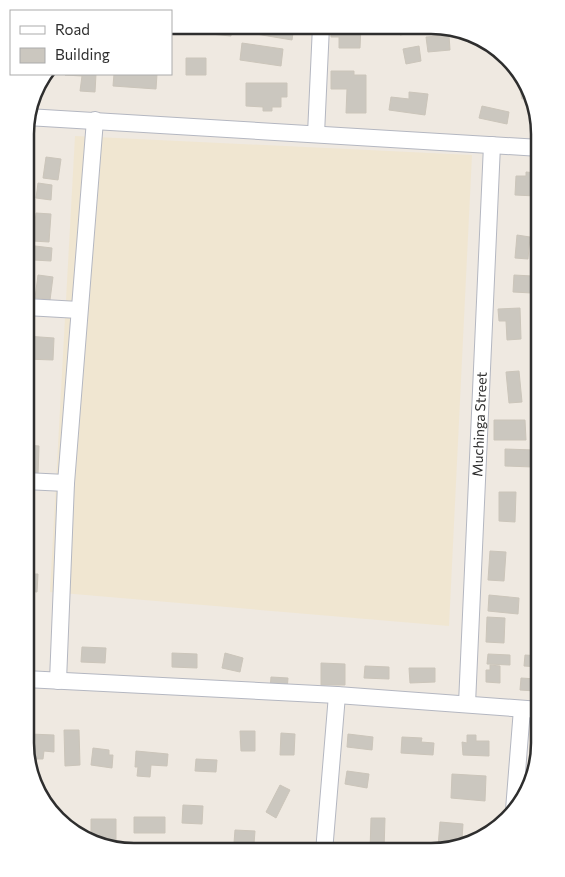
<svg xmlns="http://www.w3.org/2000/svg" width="565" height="877" viewBox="0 0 565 877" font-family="Commissioner,sans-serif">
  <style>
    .education { fill: #f0e6d1 }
    .building { fill: #cbc7bf; stroke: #cbc5ba }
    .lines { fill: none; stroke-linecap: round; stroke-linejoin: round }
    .minor-casing { stroke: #b4b7c1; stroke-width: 18 }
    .minor { stroke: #fff; stroke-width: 16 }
    .labels { text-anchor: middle; stroke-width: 5; stroke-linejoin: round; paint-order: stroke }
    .street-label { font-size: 14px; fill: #2e2e2e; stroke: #fff }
    .rim { fill: none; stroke: #2e2e2e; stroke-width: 2.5 }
  </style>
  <rect width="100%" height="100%" fill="#efe9e1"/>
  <!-- education -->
  <path class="education" d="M75,136L472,155L449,626L50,592Z"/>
  <!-- building -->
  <path class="building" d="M211,25L232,26L231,36L210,34Z
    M251,26H294L292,40L250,33Z
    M361,26L360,48H339V37H331V27Z
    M399,27H417V32L400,35Z
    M449,35L450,50L428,52L426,37Z
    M242,43L283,49L281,66L240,60Z
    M419,46L421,61L406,64L403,49Z
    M186,58H206V75H186Z
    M331,71H354V75H366V113H346L347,89H331Z
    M96,74L95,92L80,91L82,76L65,75Z
    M114,74H157L156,89L113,86Z
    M246,83H287V97H281V107H272V111H263V107L246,106Z
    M525,83L533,96L522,99L519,85Z
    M409,92L428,94L425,115L389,110L391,97L409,99Z
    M482,106L509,112L507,124L479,118Z
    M46,157L61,159L58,180L43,178Z
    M526,172L537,173L536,196L515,195L516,176H526Z
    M38,183L52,185L51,200L36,198Z
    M36,213L51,214L49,242L33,241Z
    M517,235L530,237L528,259L515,258Z
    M35,246L52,248L51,261L34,260Z
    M38,275L53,277L50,300L35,298Z
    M514,275L532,276V293L513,292Z
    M520,308L521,339L507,340L506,321H499L498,309Z
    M26,336L54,338L53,360L26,359Z
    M538,362H540V380L535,379Z
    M519,371L522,402L509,403L506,372Z
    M494,420H525L526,440H494Z
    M25,445L39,446L38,476H25Z
    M505,449L534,450L533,467L505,466Z
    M499,492H516L515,522L499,521Z
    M490,551L506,552L504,581L488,580Z
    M536,551H540V567H535Z
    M25,574H38L37,592L27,591L26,605Z
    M489,595L519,598L518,614L488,611Z
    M487,617L505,618L504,643L486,642Z
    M82,647L106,648L105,663L81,662Z
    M172,653L197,654V668L172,667Z
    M225,653L243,658L240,672L222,668Z
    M488,654L510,655V665L487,664Z
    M525,655L540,656V667L524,666Z
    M321,663L345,664V685H321Z
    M490,665L500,666V683L486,682V670H490Z
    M365,666L389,667V679L364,678Z
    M409,668H435V682L410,683Z
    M271,677L288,678L287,690L270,689Z
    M521,678L536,679L535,691L520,690Z
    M64,730H79L80,765L65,766Z
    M240,731H255V751H241Z
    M281,733L295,734L294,755H280Z
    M30,734L54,735V752L44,751L43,759H29Z
    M348,734L373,737L372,750L347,747Z
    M467,735H476V741H489V756L463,755L462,742L467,743Z
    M402,737L422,738L421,742L434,743L433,755L401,753Z
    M93,748L109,750V755H113L112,768L91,765Z
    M136,751L168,754L167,766L151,765L150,777L137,776L138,767H135Z
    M196,759L217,760L216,772L195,771Z
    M347,771L369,774L367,788L345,784Z
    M452,774L486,776L485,801L451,798Z
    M280,785L290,790L276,818L266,812Z
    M183,805L203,806L202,824L182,823Z
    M134,817H165V833H134Z
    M371,818H385L384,851H370Z
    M91,819H116V849L91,840Z
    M440,822L463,824L462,839H468L467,845L452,848L438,847Z
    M235,830L255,831L254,844L234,843Z
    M227,847L249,849V851H227Z"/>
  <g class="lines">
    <!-- minor casing -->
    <g class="minor-casing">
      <g id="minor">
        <path d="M27,117L540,148"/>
        <path d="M316,134L321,26"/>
        <path d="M26,307L79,310"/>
        <path d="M25,481L66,483"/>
        <path d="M25,679L337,695L540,710"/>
        <path d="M58,681L66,483L95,120"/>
        <path id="s1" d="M467,704L492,145"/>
        <path d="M514,810L522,709"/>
        <path d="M324,852L337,695"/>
      </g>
    </g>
    <!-- minor -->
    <use href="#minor" class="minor"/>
  </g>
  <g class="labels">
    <!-- street labels -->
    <g class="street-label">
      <text dy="5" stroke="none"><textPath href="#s1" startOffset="280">Muchinga Street</textPath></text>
    </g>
  </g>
  <!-- crop -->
  <path d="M0 0H565V877H0ZM134 34H431A100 100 0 0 1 531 134V743A100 100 0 0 1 431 843H134A100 100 0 0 1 34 743V134A100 100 0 0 1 134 34Z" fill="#fff" fill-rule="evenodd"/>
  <path class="rim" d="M134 34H431A100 100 0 0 1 531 134V743A100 100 0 0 1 431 843H134A100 100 0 0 1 34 743V134A100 100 0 0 1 134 34Z"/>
  <!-- legend -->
  <rect x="10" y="10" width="162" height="65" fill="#ffffff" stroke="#ababab"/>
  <rect x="20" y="26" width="25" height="8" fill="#ffffff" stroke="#ababab"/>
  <text x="55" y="35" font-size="15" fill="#2e2e2e">Road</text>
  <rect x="20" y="48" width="25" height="15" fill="#cbc7bf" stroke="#ababab"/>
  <text x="55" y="60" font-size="15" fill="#2e2e2e">Building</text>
</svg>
